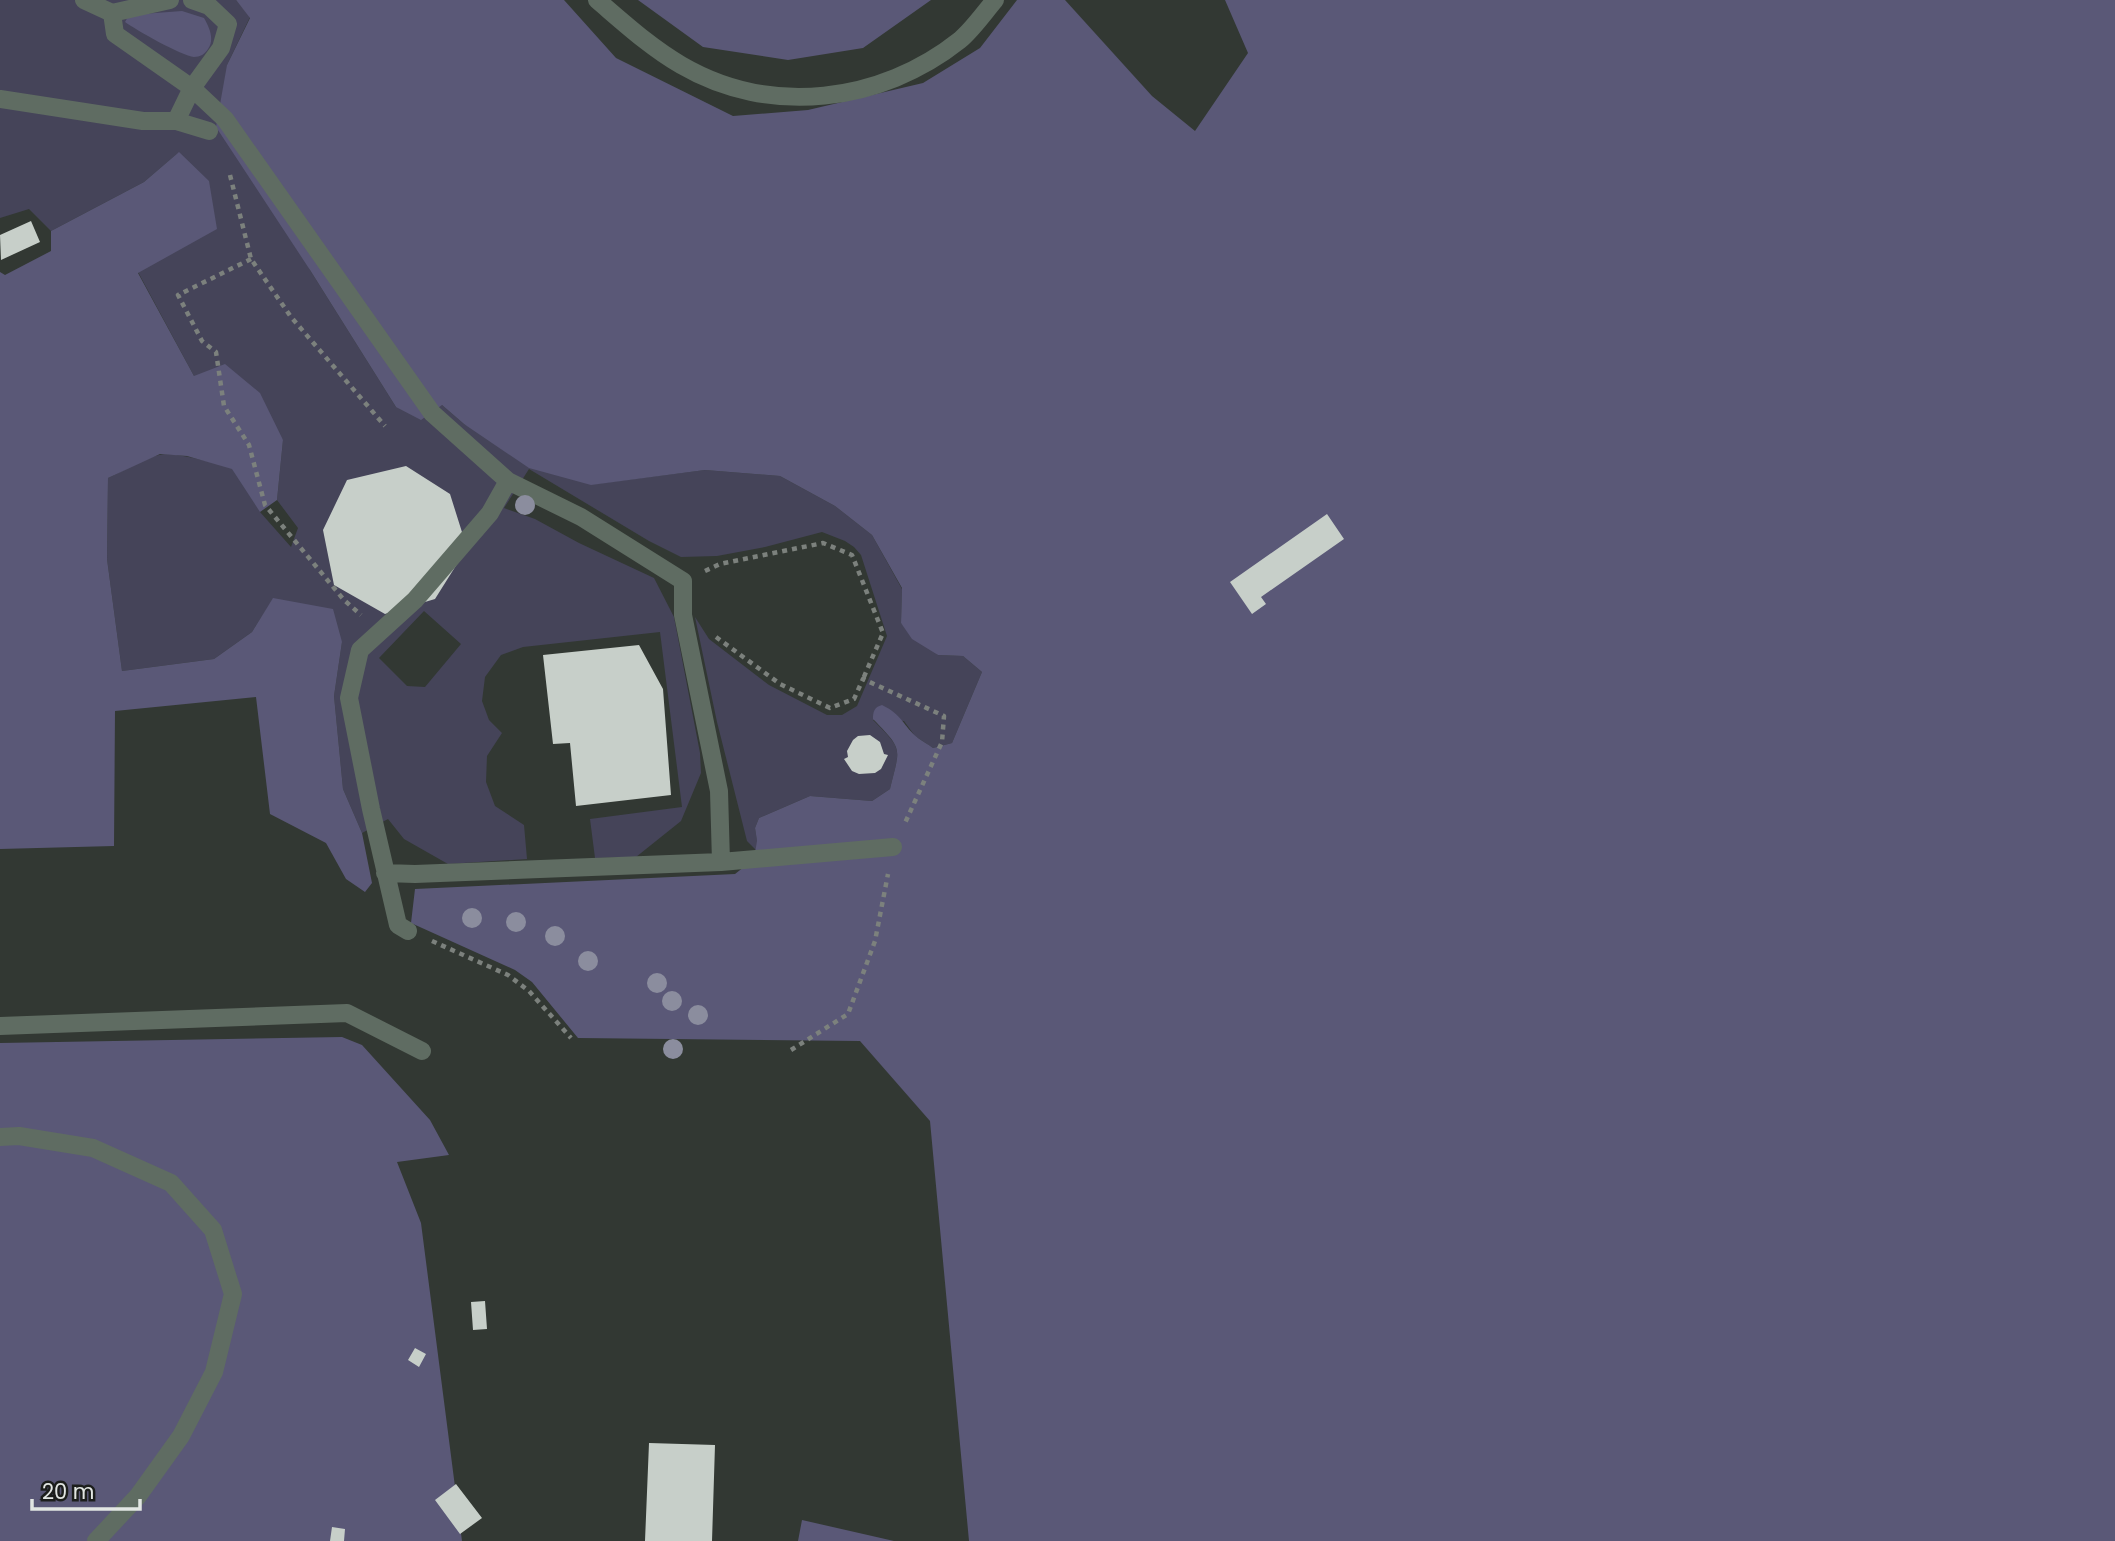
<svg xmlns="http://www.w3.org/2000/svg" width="2115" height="1541" viewBox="0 0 2115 1541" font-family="Poppins,sans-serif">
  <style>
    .green { fill: #454459; fill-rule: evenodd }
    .forest { fill: #5a5877 }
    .building { fill: #c7cfc9 }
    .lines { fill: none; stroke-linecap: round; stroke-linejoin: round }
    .path { stroke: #7c817d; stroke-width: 4.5; stroke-dasharray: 5 5; stroke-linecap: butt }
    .minor { stroke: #5f6c62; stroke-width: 18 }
    .tree { fill: #8b8d9e }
  </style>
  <rect width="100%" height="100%" fill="#323833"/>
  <!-- green -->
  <path class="green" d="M0,0H236L250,17L227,65L310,270L396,407L442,405L464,424L594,484L705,470L780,476L835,506L872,535L902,589L901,623L938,655L963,656L982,672L952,743L933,748L915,736L904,721L873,720C904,751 900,747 890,789L872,801L810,796L759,818L755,828L759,853L747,841L717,722L695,617L709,639L769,685L827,715H842L857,706L887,636L861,555L854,547L845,541L822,532L765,547L717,556L681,557L649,541L529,469L504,508L535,519L579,543L654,578L674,617L700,753L701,773L681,821L636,857L595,858L590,819L682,807L660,632L523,647L501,655L485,677L482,701L489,720L502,733L487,756L486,782L495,806L524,825L527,859L448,864L404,839L388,819L362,833L343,789L334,696L342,642L273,599L252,632L214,659L122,671L107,559L108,478C123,471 143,459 159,455C178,450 235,470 257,474L260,512L291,547L298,528L277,500L283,440L194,376L138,272L178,153L144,182L51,231L29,209L0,218ZM424,611L461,644L425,687L407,686L379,658Z"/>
  <!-- forest -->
  <path class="forest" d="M236,0H564L616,58L733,116L808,110L923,83L980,48L1017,0H1065L1152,96L1195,131L1248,53L1225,0H2115V1541H969L930,1121L860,1041L578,1038L532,982L515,970L411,923L415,889L735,874L754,859L757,841L755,828L759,818L810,796L872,801L890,789C900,747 904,751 873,719C873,712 874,707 882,705C903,715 903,726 918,738C922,741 928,744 933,748L952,743L982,672L963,656L938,655L912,639L901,623L902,588L872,535L835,506L780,476L705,470L591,485L529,468L464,424L442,405L421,420L396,407L310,270L216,127L227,65L250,18Z
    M638,0H931L863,48L788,60L703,47Z
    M182,11L204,18C209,27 215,39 208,49C205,54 200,57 194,57C182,56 136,30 125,22L129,15Z
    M179,152L209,181L217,229L138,273L194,376L225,364L260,393L283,440L277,500L260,512L232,469L187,456L160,454L108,478L107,559L122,671L214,659L252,632L273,598L333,609L342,642L334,696L343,789L362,833L372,883L365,892L346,879L326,843L270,814L256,697L115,711L114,846L0,849V272L5,275L51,251V231L144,182Z
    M342,1037L362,1045L430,1120L449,1155L397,1162L421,1223L462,1541H0V1043Z
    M802,1520L894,1541H798Z"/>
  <!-- building -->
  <path class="building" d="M31,221L40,242L1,260L0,235Z
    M406,466L450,494L467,548L435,599L385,614L334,585L323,530L347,480Z
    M1327,514L1344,539L1261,597L1266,604L1252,614L1230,582Z
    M639,645L663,689L671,795L576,806L570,743L553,744L543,655Z
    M870,735L880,742L884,754L888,755L881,769L875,773L859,774L852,771L844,759L848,757L847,751L853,740L858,736Z
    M485,1301L487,1329L473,1330L471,1302Z
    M415,1348L426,1354L419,1367L408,1360Z
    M649,1443L715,1445L712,1541H645Z
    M456,1484L482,1518L460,1534L435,1500Z
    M332,1527L345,1529L344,1541H330Z"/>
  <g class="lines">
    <!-- path -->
    <path class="path" d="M230,175L251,259L291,317L385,426
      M251,259L178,295L202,341L216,352L224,406L249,445L265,505L344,600L361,615
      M705,571L720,564L823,543L852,555L883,633L863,679
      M716,637L780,684L830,708L854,699L863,679L944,716L942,742L905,823
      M432,941L508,975L529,991L571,1038
      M791,1050L848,1014L875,941L888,874"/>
    <!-- minor -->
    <path class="minor" d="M84,0L112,13L115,34L192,88L225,119L432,413L508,481L581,517L683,581V615L719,791L721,862L415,874L385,873
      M597,0C624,23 650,47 681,65C770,117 881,103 960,40C973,29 984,13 995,0
      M112,13L170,0
      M0,99L143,121H176L209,131
      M176,121L192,88L221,48L228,24L209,6L192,0
      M721,862L893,847
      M408,931L398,925L371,809L349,698L360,650L415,600L490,513L508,481
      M0,1026L347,1013L422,1051
      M0,1137L19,1136L93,1148L171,1183L213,1230L233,1294L214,1372L181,1436L138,1496L96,1541"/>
  </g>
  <!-- trees -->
  <g class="tree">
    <circle cx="525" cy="505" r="10"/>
    <circle cx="472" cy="918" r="10"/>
    <circle cx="516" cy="922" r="10"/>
    <circle cx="555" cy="936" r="10"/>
    <circle cx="588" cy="961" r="10"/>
    <circle cx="657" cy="983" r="10"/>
    <circle cx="672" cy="1001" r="10"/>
    <circle cx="698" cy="1015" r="10"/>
    <circle cx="673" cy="1049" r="10"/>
  </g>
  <!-- scale -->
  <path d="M32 1499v10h108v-10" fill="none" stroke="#e2e6e3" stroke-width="3.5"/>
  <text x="42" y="1499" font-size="21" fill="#e2e6e3" stroke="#1c1e1c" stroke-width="5" paint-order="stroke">20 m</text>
</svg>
